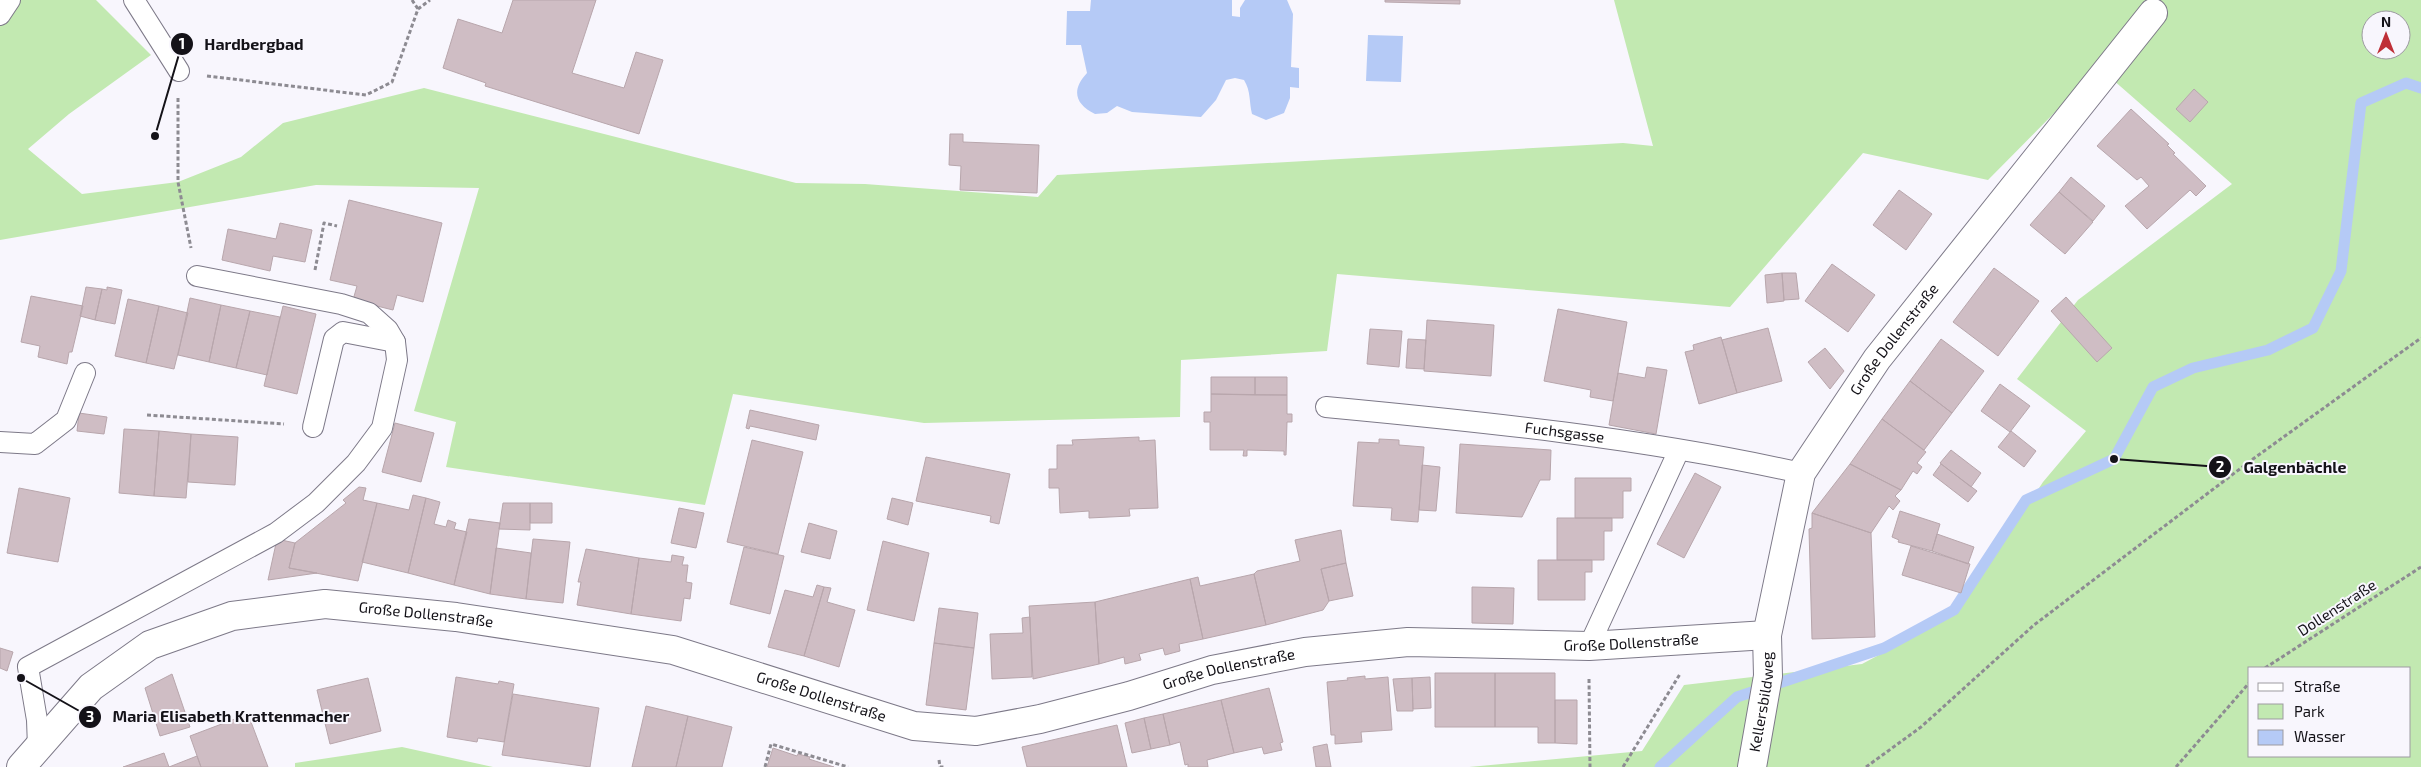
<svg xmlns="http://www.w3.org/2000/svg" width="2421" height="767" viewBox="0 0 2421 767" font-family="'Exo 2',sans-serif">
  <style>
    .green { fill: #c2e9b1; fill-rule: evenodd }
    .water { fill: #b5caf6 }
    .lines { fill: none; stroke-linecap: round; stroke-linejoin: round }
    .stream { stroke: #b5caf6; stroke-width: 11 }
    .building { fill: #cfbdc4; stroke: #b8a6ac }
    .service-casing { stroke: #7d7988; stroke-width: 22 }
    .minor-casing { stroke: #7d7988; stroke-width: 30 }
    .path { stroke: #8d8b92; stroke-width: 3; stroke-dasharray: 4 2.5; stroke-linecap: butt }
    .service { stroke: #fff; stroke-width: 20 }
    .minor { stroke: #fff; stroke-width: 28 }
    .labels { text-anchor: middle; stroke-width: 4; stroke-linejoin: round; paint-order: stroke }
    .street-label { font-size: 15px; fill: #141218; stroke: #f8f6fd }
    .leader { fill: none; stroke: #141218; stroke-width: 2 }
    .callout-dot { fill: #141218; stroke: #f8f6fd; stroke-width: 2 }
    .mark-label { font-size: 15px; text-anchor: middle; font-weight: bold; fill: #fff }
    .callout-label { font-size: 16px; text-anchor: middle; font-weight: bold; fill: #141218; stroke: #f8f6fd; stroke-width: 4; stroke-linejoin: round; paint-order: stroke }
  </style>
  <rect width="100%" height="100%" fill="#f8f6fd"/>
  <!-- green -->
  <path class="green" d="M10,0H96L151,55L69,114L28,149L82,194L178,182L241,157L283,123L424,88L796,183L865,184L1038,197L1057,175L1623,143L1653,146L1614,0H2421V767H1469L1642,751L1684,685L1862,664L1956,614L2043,482L2086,431L2017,379L2078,300L2232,184L2112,79L2153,13L1988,180L1863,153L1730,307L1337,274L1327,351L1181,360L1180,417L924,423L733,394L705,505L446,467L456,422L414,411L479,188L316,185L0,240V19ZM2371,20H2401V50H2371ZM2250,668H2410V756H2250Z
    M402,747L493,767H295V763Z"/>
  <!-- water -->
  <path class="water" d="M1091,0H1232V16L1240,17V8L1245,0H1287L1293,14L1291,67L1299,68V88L1290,87V98L1284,113L1266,120L1252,114C1249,102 1251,91 1244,80L1235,78L1226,80L1216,100L1201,117L1132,112L1117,106L1107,113L1095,114C1075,104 1071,90 1087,73L1081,45H1066L1067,11H1090Z
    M1368,35L1403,36L1401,82L1366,81Z"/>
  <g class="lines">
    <!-- stream -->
    <path class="stream" d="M1660,767L1737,697L1884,648L1954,610L2026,500L2114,459L2153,387L2193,368L2268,350L2313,328L2341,271L2361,103L2406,83L2421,88"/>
  </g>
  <!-- building -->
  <path class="building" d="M513,0H596L572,73L624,88L636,52L663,60L639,134L485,86L486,83L443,68L458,19L502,33Z
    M1385,0H1460V4L1385,2Z
    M2194,89L2208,102L2190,122L2176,109Z
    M2131,109L2169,144L2167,145L2175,153L2173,154L2206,186L2196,196L2190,190L2147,229L2125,206L2149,186L2141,177L2137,180L2097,146Z
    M950,134H963V142L1039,145L1037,193L960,190L961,166L949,165Z
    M2071,177L2105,206L2093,221L2059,192Z
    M1899,190L1932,214L1906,250L1873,225Z
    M2059,192L2093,222L2065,254L2030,225Z
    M349,200L442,223L423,302L397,295L393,310L353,300L357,286L330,280Z
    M280,223L312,230L305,262L273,256L270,271L222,260L228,229L276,239Z
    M1832,264L1875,295L1848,332L1805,301Z
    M1994,268L2039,301L1998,356L1953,322Z
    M1782,273H1796L1799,299L1784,300Z
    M1782,273L1784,301L1767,303L1765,275Z
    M86,287L102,289L95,320L80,316Z
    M107,287L122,290L115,324L95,320L102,289L107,290Z
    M31,296L83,306L72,352H69L67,364L38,357L40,346L21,342Z
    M2066,297L2112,348L2097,362L2051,311Z
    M190,298L221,305L209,362L178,355Z
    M128,299L159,306L146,363L115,356Z
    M221,305L250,311L236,368L209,362Z
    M159,306L188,313L174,369L146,363Z
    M283,306L316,314L297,394L264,386Z
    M1558,309L1627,322L1613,401L1590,397L1591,390L1544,381Z
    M250,311L280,317L267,375L236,368Z
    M1427,320L1494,325L1491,376L1424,371Z
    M1768,328L1782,381L1737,393L1722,340Z
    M1370,329L1402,331L1399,367L1367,364Z
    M1721,337L1737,393L1699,404L1685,352L1694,350L1693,345Z
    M1408,339L1426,340L1424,369L1406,368Z
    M1941,339L1984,371L1952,413L1910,381Z
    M1825,348L1844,371L1830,389L1808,362Z
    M1647,367L1667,370L1656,434L1609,425L1618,373L1645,378Z
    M1211,377H1255V395L1211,394Z
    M1255,377H1287V395H1255Z
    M1910,381L1952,413L1924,450L1882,419Z
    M2000,384L2030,406L2010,432L1981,411Z
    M1211,394L1287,395V414H1292V422H1287L1286,455H1284V451L1247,450V456H1243L1244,450H1210V422H1204V412H1211Z
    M750,410L819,425L816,440L750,426L749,429L746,428Z
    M79,413L107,417L104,434L77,431Z
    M1882,419L1926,452L1917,463L1922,467L1917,474L1913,471L1901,490L1850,464Z
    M395,423L434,433L421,482L382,472Z
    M124,429L159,431L154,496L119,493Z
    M159,431L191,434L186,498L154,496Z
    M2011,431L2036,451L2024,467L1998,447Z
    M191,434L238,437L235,485L188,482Z
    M1139,437V441L1155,440L1158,508L1129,509L1130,516L1089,518V511L1060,513L1059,488H1049V469H1057V445H1073L1072,440Z
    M1379,439L1399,440V445L1424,447L1418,522L1391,520L1392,508L1353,506L1358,442L1379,443Z
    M752,440L803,452L778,554L727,542Z
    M1460,444L1551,450L1550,480H1540L1522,517L1456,513Z
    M1951,450L1981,473L1971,487L1940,463Z
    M926,457L1010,474L999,524L990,522L991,516L916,501Z
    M1850,464L1901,490L1895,496L1900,501L1893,510L1889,506L1871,533L1812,513Z
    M1941,464L1977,491L1968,502L1933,475Z
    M1422,465L1440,467L1436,511L1419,510Z
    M1695,473L1721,487L1684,558L1657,544Z
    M1575,478H1631V491H1623V518H1575Z
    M359,487L366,488L363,500L377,503L358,581L289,568L295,543L346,503L343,500Z
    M19,488L70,498L58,562L7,553Z
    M413,495L426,498L408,573L362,562L377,503L409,510Z
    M426,498L440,502L434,524L446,527L448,520L456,523L454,529L467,532L454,585L408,573Z
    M892,498L913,503L908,525L887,519Z
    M503,503H530V530L499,529Z
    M530,503H552V523H530Z
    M679,508L704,513L696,548L671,543Z
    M1900,511L1940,524L1932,551L1898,542L1899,540L1892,537Z
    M1812,513L1871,533L1875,637L1812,639L1809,529L1812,528Z
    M1557,518H1612V531H1604V560H1557Z
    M469,519L500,523L490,594L454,585Z
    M809,523L837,531L830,559L801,552Z
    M1341,530L1346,563L1321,569L1329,601L1323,610L1266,625L1254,574L1257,571L1300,561L1295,540Z
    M1937,534L1974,547L1968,564L1932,551Z
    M277,539L295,543L289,568L317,573L268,580Z
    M533,539L570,542L563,603L526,599Z
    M883,541L929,553L914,621L867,610Z
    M1911,546L1970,564L1961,593L1902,575Z
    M744,547L784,556L770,614L730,604Z
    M496,548L531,553L526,599L490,594Z
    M586,549L639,558L631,614L577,605L581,582H578Z
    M672,555L684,557L682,565H688L686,582L692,583L690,599L684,598L681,621L631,614L639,558L671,562Z
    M1538,560H1592V572H1585V600H1538Z
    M1346,563L1353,596L1329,601L1321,569Z
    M1254,574L1266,625L1203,639L1190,579L1198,577L1200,586Z
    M1190,579L1203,639L1179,644L1180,651L1165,655L1163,648L1139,654L1141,660L1125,664L1124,657L1099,664L1095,602Z
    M817,585L824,587L804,656L768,647L785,590L813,597Z
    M824,587L831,588L827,602L855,610L839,667L804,656Z
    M1472,587L1514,588L1513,624L1472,623Z
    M1095,602L1099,664L1033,679L1029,606Z
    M939,608L978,613L974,648L934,643Z
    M1030,617L1032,677L992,679L990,634L1023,633L1022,618Z
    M934,643L974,648L966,710L926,705Z
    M0,648L13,652L7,671L0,668Z
    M1435,673H1495V727H1435Z
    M1495,673H1555V743H1538V727H1495Z
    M172,674L190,727L160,736L145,688Z
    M1365,676V679L1388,677L1392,730L1361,732L1362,742L1335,744V735H1331L1327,682L1348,680L1347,678Z
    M456,677L498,684L499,681L514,684L504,742L478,738L477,742L447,737Z
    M1430,677L1431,708L1413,709L1412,678Z
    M368,678L381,731L330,744L317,690Z
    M1412,678L1413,711H1397L1393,679Z
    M1269,688L1283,742L1280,743L1282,750L1264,754L1262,747L1234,753L1221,700Z
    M513,694L599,708L590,767L502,755Z
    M1221,700L1234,753L1207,760L1208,767H1188V764L1185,765L1180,742L1170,745L1163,714Z
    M1555,700H1577V744L1555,743Z
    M646,706L688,716L676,767H632Z
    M248,714L268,767H201L190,736Z
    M1163,714L1170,745L1151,749L1144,718Z
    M688,716L732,727L722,767H676Z
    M1144,718L1151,749L1132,753L1125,723Z
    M1117,725L1127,767H1027L1022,747Z
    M1327,744L1331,767H1316L1313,747Z
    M773,748L797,756L798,754L810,757L809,759L834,767H767Z
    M164,753L169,767H123Z
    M197,756L201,767H169Z"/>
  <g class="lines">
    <!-- service casing -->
    <g class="service-casing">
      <g id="service">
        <path d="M134,0L179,71"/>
        <path d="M0,15L10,0"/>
        <path id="s1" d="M1326,407C1485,422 1644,438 1801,473"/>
        <path d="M313,427L334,339L343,332L395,342"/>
        <path d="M0,442L35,444L66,420L85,373"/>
        <path d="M1589,646L1679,450"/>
        <path d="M38,747L37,720L28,667L276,533L316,503L356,463L382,428L397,360L395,342L388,330L369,313L341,304L197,276"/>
      </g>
    </g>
    <!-- minor casing -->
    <g class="minor-casing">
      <g id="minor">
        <path id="s2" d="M21,767L91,687L150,645L232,616L325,604L456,617L673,650L914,726L976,731L1040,719L1129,696L1212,670L1305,652L1408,642L1589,646L1767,635"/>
        <path id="s3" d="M1752,767L1768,676L1767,635L1801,473L1877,359L2153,13"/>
      </g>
    </g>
    <!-- path -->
    <path class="path" d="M412,0L418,9
      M207,76L366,95L392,82L418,9L430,0
      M178,98V182L191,248
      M315,270L324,223L337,226
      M147,415L284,424
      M2265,668L2421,567
      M1589,679L1590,767
      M939,760L940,767H944
      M765,767L771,744L848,767
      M1623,767L1680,674
      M1866,767L1921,727L2034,625L2253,459L2421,338
      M2176,767L2250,682"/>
    <!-- service -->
    <use href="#service" class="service"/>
    <!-- minor -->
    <use href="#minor" class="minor"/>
  </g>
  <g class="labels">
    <!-- street labels -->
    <g class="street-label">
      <text dy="5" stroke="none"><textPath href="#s3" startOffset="462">Große Dollenstraße</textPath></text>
      <text dy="5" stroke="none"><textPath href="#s1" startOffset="240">Fuchsgasse</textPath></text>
      <text transform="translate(2337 608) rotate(-33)" y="5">Dollenstraße</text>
      <text dy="5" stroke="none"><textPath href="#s2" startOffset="461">Große Dollenstraße</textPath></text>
      <text dy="5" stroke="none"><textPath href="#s2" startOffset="1691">Große Dollenstraße</textPath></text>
      <text dy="5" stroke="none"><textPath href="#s2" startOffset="1286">Große Dollenstraße</textPath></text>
      <text dy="5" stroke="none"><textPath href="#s2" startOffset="866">Große Dollenstraße</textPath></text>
      <text dy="5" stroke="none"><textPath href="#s3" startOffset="66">Kellersbildweg</textPath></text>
    </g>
  </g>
  <!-- callouts -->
  <path class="leader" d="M155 136L182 44M2114 459L2220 467M21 678L90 717"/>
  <g class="callout-dot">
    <circle cx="155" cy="136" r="5"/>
    <circle cx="2114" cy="459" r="5"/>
    <circle cx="21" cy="678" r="5"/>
    <circle cx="182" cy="44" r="12"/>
    <circle cx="2220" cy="467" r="12"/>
    <circle cx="90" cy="717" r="12"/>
  </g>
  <g class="mark-label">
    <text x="182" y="49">1</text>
    <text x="2220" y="472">2</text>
    <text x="90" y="722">3</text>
  </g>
  <g class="callout-label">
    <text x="254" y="50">Hardbergbad</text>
    <text x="2295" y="473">Galgenbächle</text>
    <text x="231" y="722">Maria Elisabeth Krattenmacher</text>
  </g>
  <!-- legend -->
  <rect x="2248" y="667" width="162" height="90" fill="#f8f6fd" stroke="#9d9ba1"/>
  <rect x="2258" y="683" width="25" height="8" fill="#ffffff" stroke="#9d9ba1"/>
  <text x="2294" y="692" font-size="15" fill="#141218">Straße</text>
  <rect x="2258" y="704" width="25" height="15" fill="#c2e9b1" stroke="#9d9ba1"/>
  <text x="2294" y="717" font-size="15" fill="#141218">Park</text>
  <rect x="2258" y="730" width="25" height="15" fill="#b5caf6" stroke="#9d9ba1"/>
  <text x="2294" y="742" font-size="15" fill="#141218">Wasser</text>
  <!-- north arrow -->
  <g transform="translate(2386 35)"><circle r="24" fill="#f8f6fd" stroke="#9d9ba1"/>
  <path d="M0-4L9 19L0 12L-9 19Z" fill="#bf2f37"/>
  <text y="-8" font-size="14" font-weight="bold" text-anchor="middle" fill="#141218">N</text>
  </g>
</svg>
